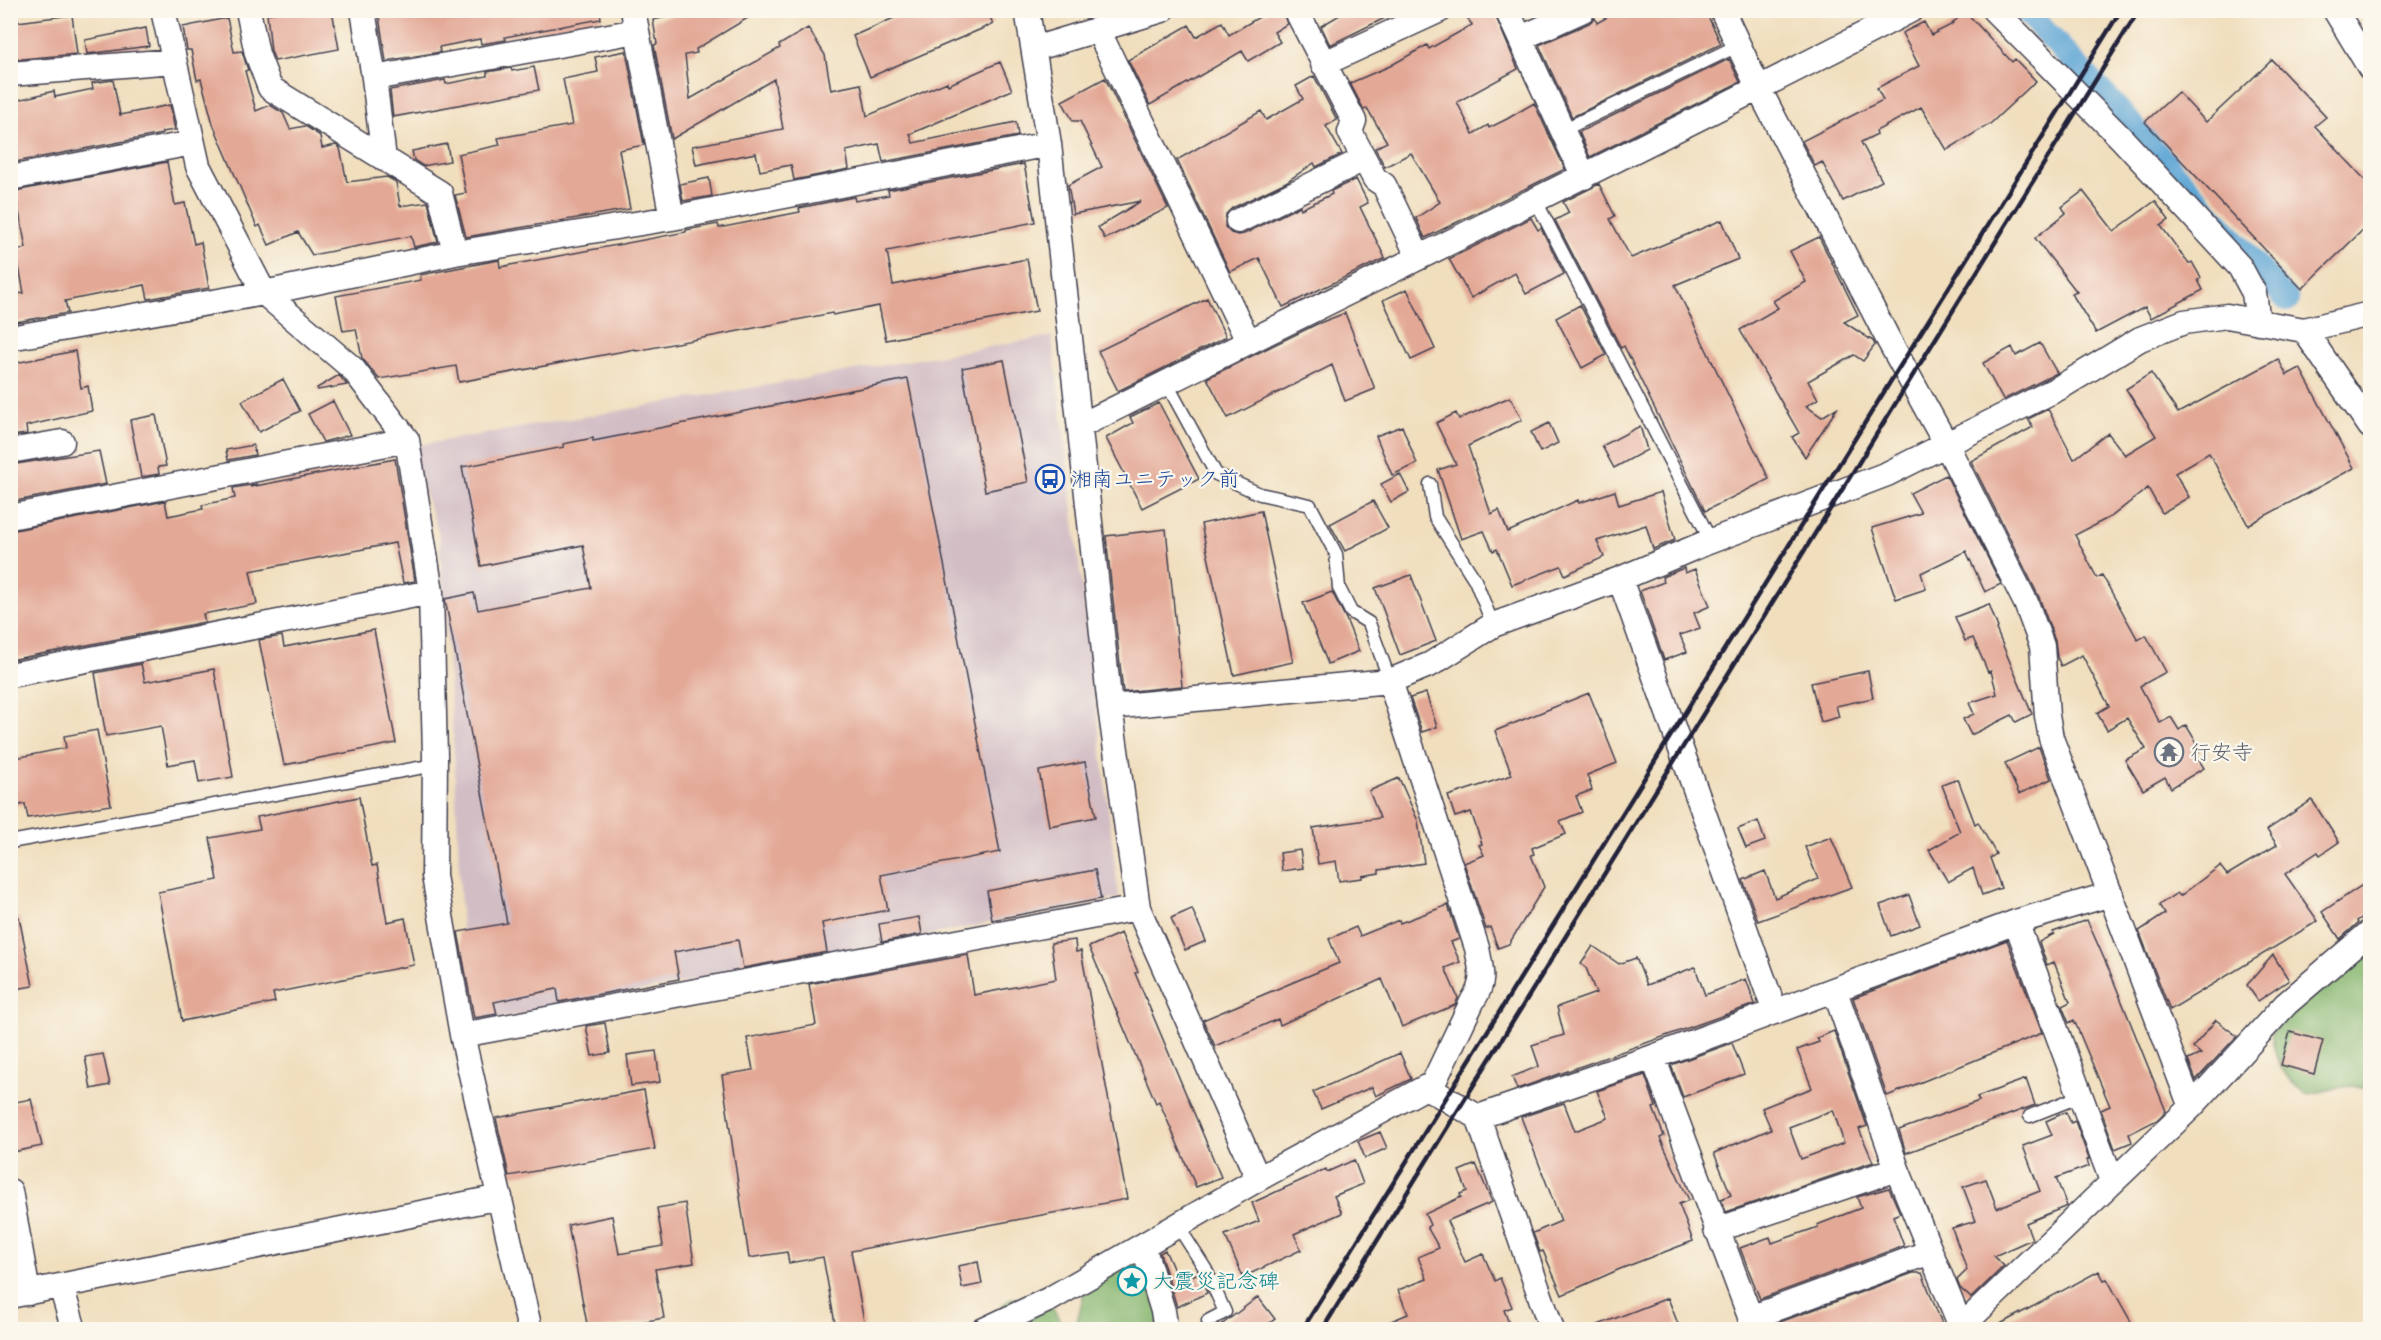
<svg xmlns="http://www.w3.org/2000/svg" width="2381" height="1340" viewBox="0 0 2381 1340" font-family="Pangolin,'Klee One',sans-serif">
  <style>
    .industrial { fill: #d2bdc5 }
    .forest { fill: #86b670; stroke: #546c56; stroke-width: 1.5 }
    .lines { fill: none; stroke-linecap: round; stroke-linejoin: round }
    .canal { stroke: #5ea6d5; stroke-width: 24 }
    .building { fill: #e3a896; fill-rule: evenodd }
    .service-casing { stroke: #413e4e; stroke-width: 15 }
    .minor-casing { stroke: #413e4e; stroke-width: 27 }
    .service { stroke: #fff; stroke-width: 12 }
    .minor { stroke: #fff; stroke-width: 24 }
    .rail { stroke: #22223b; stroke-width: 4.5 }
    .labels { text-anchor: middle; stroke-width: 4.5; stroke-linejoin: round; paint-order: stroke }
    .transit-label { font-size: 21px; fill: #164399; stroke: #fbf7ec; text-anchor: start }
    .worship-label { font-size: 21px; fill: #5b616d; stroke: #fbf7ec; text-anchor: start }
    .culture-label { font-size: 21px; fill: #0d838f; stroke: #fbf7ec; text-anchor: start }
  </style>
  <rect width="100%" height="100%" fill="#fbf7ec"/>
  <filter id="ink" filterUnits="userSpaceOnUse"><feTurbulence type="fractalNoise" baseFrequency=".0167" numOctaves="2"/><feDisplacementMap in="SourceGraphic" scale="12" xChannelSelector="R" yChannelSelector="G"/><feConvolveMatrix kernelMatrix="1 2 1 2 8 2 1 2 1" color-interpolation-filters="sRGB"/></filter>
  <filter id="wash" filterUnits="userSpaceOnUse"><feTurbulence type="fractalNoise" baseFrequency=".008" numOctaves="4" result="noise"/><feDisplacementMap in="SourceGraphic" scale="24" xChannelSelector="R" yChannelSelector="G"/><feGaussianBlur stdDeviation="1.35" result="paint"/><feColorMatrix in="noise" values="0 0 0 0 0 0 0 0 0 0 0 0 0 0 0 0 0 1.4 0 .05"/><feComposite in="paint" operator="in"/></filter>
  <g filter="url(#wash)">
    <rect width="100%" height="100%" fill="#f0debd"/>
    <!-- industrial -->
    <path class="industrial" d="M1052,336L1119,898L466,1025L454,751L439,533L408,447Z"/>
    <!-- forest -->
    <path class="forest" d="M2370,921V1089C2351,1081 2327,1092 2306,1094C2281,1073 2277,1066 2271,1034Z
      M1134,1261L1145,1265L1166,1329L975,1330L996,1317L1002,1306L1011,1298L1050,1303L1063,1326L1070,1327L1077,1323L1084,1292Z"/>
    <g class="lines">
      <!-- canal -->
      <path class="canal" d="M2025,10L2114,105L2287,300"/>
    </g>
    <g id="blocks">
      <!-- building -->
      <path class="building" d="M287,10H332L339,49L275,61L271,51L267,14Z
        M378,10H485L486,16L524,10H600L601,19L505,37L506,40L481,44L480,39L439,47L440,52L386,61Z
        M698,10H761L696,49L697,53L685,55L690,99L780,48L779,45L808,28L825,55L831,90L861,84L867,116L947,82L948,85L1000,62L1012,90L910,134L913,143L1016,122L1018,136L883,162L879,144L846,151L849,169L794,180L791,165L760,171L756,153L696,165L692,146L783,129L774,79L672,139L654,45L657,44L653,20Z
        M912,10H987L993,24L870,77L853,36Z
        M1271,10H1282L1287,24L1274,32L1280,42L1248,61L1242,51L1150,105L1128,60L1189,25L1196,37L1222,22L1229,35Z
        M1348,10H1401L1330,45L1321,26Z
        M1483,10H1493L1518,69L1457,102L1473,134L1488,125L1489,128L1507,119L1534,103L1565,169L1425,238L1416,218L1440,202L1411,153L1385,167L1375,148L1387,142L1367,108L1364,110L1350,83L1390,66L1427,45L1429,49L1472,25L1468,19Z
        M1620,10H1705L1721,44L1572,117L1539,45L1589,23L1595,18L1597,23Z
        M1965,11L2012,62L2015,59L2036,81L1990,124L1947,150L1921,107L1876,131L1877,134L1861,142L1882,181L1843,201L1822,162L1815,166L1802,141L1883,100L1877,88L1919,66L1902,33L1924,22L1931,35L1951,25Z
        M72,15L77,54L10,60V23Z
        M227,18L234,52L242,51L248,70L245,71L256,111L270,105L283,113L290,129L305,126L320,136L322,148L336,145L340,148L347,182L387,177L396,182L400,206L428,202L438,242L414,247L411,236L312,255L298,232L269,245L260,225L257,227L213,124L201,79L197,80L191,50H187L183,27Z
        M146,28L149,46L87,54L85,40Z
        M626,51L644,145L619,150L630,209L466,237L455,195L466,193L458,154L500,145L498,138L572,125L563,79L598,72L595,57Z
        M1729,59L1740,82L1590,157L1579,132Z
        M2272,60L2326,117L2315,126L2370,185V223L2302,289L2145,122L2178,92L2206,122Z
        M534,67L539,90L393,117L390,90L445,80L446,84L487,76V72L511,68L512,71Z
        M1314,76L1337,120L1326,126L1342,154L1316,167L1314,163L1286,182L1232,208L1226,214L1225,227L1231,233L1238,235L1244,234L1300,206L1301,209L1332,194L1331,191L1356,179L1368,203L1360,207L1385,258L1283,307L1259,258L1230,272L1177,160L1261,111L1266,120L1303,99L1296,86Z
        M1105,78L1168,208L1105,239L1098,227L1141,201L1073,214L1068,185L1102,167L1080,121H1073L1062,101Z
        M113,80L120,115L170,105L175,130L162,132V134L10,163V102L54,91L55,97L93,89L92,83Z
        M447,144L450,161L423,166L414,160L412,151Z
        M167,162L175,205L185,203L194,244L201,242L209,288L148,299L145,285L65,301L68,313L10,323V295L24,293L16,251L26,248L16,196L10,197V192Z
        M1024,164L1035,222L887,251L893,285L1027,259L1037,311L886,340L879,306L833,315L832,313L636,351L635,349L459,382L456,366L379,379L362,358L356,329L343,331L336,296L421,280L420,275L499,260L500,267L686,232V230L718,224L719,228L800,212L799,208L854,197L855,201L889,195L888,190Z
        M709,178L712,196L683,201L680,184Z
        M1599,184L1615,216L1610,219L1631,258L1722,220L1738,259L1675,285L1769,479L1705,511L1624,346L1621,348L1555,220L1569,213L1563,202Z
        M2083,191L2114,231L2155,201L2169,220L2161,226L2189,264L2192,262L2201,278L2198,280L2203,290L2151,318L2145,307L2096,333L2072,294L2077,292L2035,238L2066,213L2062,207Z
        M1531,218L1538,230L1541,228L1564,274L1526,294L1515,273L1471,298L1449,259Z
        M1819,237L1858,315L1844,322L1873,341L1875,345L1863,361L1854,355L1808,381L1818,399L1806,406L1822,417L1838,407L1805,457L1792,437L1799,433L1740,330L1778,308L1773,301L1806,282L1790,251Z
        M1407,289L1435,349L1411,360L1383,300Z
        M1207,298L1226,337L1118,391L1098,351Z
        M1580,305L1606,355L1582,368L1556,318Z
        M1345,313L1375,389L1345,401L1332,365L1228,418L1207,378L1317,324Z
        M2040,343L2057,373L2003,400L1983,363L2012,347L2016,356Z
        M75,351L81,388L88,386L92,411L26,426L27,434L10,436V364Z
        M2278,359L2287,375L2300,368L2354,468L2248,525L2209,453L2175,473L2189,497L2162,513L2148,488L2112,516L2075,535L2097,578L2102,575L2138,640L2146,635L2166,672L2140,686L2160,723L2171,717L2179,730L2186,725L2201,750L2195,754L2204,768L2171,788L2165,777L2143,790L2125,760L2146,749L2127,718L2107,730L2097,713L2109,706L2082,655L2061,666L2057,657L2055,641L2039,597L1971,461L2033,427L2028,419L2048,409L2074,459L2108,433L2125,455L2156,436L2126,389L2151,373L2178,413Z
        M1004,360L1028,482L985,491L962,368Z
        M339,375L347,385L318,390L317,388Z
        M283,379L300,411L259,432L242,401Z
        M908,379L1000,852L881,875L888,910L822,923L827,952L743,968L738,940L674,952L679,979L559,1002L557,989L494,1002L497,1014L474,1018L458,932L507,923L445,599L474,593L478,610L591,588L583,545L481,566L462,467L564,447L563,444L593,438V441Z
        M1510,397L1522,420L1468,446L1491,514L1499,510L1508,532L1578,500L1579,503L1615,491L1619,505L1661,492L1675,540L1653,549L1646,525L1597,541L1604,557L1565,575L1561,566L1512,585L1497,549L1493,551L1484,531L1461,539L1438,470L1456,464L1436,423L1456,413L1459,419Z
        M333,401L350,435L323,442L308,414Z
        M1159,403L1199,479L1142,508L1106,438L1133,423L1130,417Z
        M156,415L166,466L158,467L159,474L141,477L130,420Z
        M1549,423L1558,443L1540,452L1531,432Z
        M1402,426L1417,464L1392,475L1376,436Z
        M1640,426L1647,450L1614,468L1602,446Z
        M253,445L255,455L228,460L226,450Z
        M99,451L106,484L10,502V465Z
        M395,459L415,581L403,583L395,543L250,571L257,604L203,614L205,622L10,660V531L165,501L168,516L203,509L202,505L235,498L233,488L257,484L250,487Z
        M1400,474L1409,492L1391,502L1381,484Z
        M1946,475L2001,584L1985,592L1966,551L1921,573L1926,589L1896,599L1872,528L1921,513L1910,493Z
        M1373,501L1388,528L1345,551L1330,524Z
        M1261,511L1293,662L1234,675L1201,524Z
        M1166,529L1182,686L1123,692L1106,536Z
        M1684,568L1685,573L1695,569L1710,606L1694,613L1700,628L1680,635L1687,652L1664,660L1640,591L1664,582L1662,577Z
        M1411,575L1436,641L1400,655L1375,588Z
        M1332,592L1346,619L1359,651L1328,664L1303,603Z
        M1989,604L1998,628L1996,629L2032,714L2016,722L2012,715L1971,735L1963,719L1974,714L1969,703L1997,694L1991,671L1988,672L1973,638L1965,641L1955,617Z
        M374,630L396,743L284,765L259,640L282,636L284,647Z
        M141,664L145,682L214,669L233,777L199,783L195,760L168,765L161,726L106,736L95,673Z
        M1868,671L1873,698L1836,706L1839,717L1821,722L1811,683Z
        M1426,693L1437,727L1422,732L1410,698Z
        M1589,693L1617,763L1587,775L1592,790L1576,796L1582,812L1560,821L1566,834L1532,848L1534,854L1531,855L1544,887L1509,944L1498,948L1490,927L1486,929L1464,863L1484,855L1479,845L1482,844L1471,812L1455,817L1448,796L1512,775L1495,731Z
        M97,730L111,805L28,818L25,804L10,807V759L66,748L64,736Z
        M2039,747L2051,779L2019,794L2005,763Z
        M1085,762L1096,817L1049,826L1039,771Z
        M1399,778L1418,821L1424,863L1379,870V873L1362,876V878L1339,881L1336,861L1318,864L1313,828L1380,818L1369,791Z
        M1958,779L1975,824L1978,822L1996,854L1990,858L2001,888L1982,895L1973,868L1948,882L1929,850L1960,832L1942,785Z
        M359,797L372,866L377,865L387,922L405,918L414,965L273,993L275,1002L182,1021L158,892L218,880L210,838L260,829L257,817Z
        M2312,800L2339,842L2320,855L2318,852L2285,874L2318,921L2170,1010L2139,931L2165,914L2159,905L2177,893L2180,896L2220,866L2227,875L2277,845L2267,830Z
        M1758,821L1765,841L1746,848L1738,829Z
        M1831,837L1852,887L1758,921L1743,880L1765,871L1775,898L1818,879L1805,847Z
        M1300,850L1303,868L1282,871L1280,853Z
        M1095,870L1101,899L992,920L987,891Z
        M2370,880V912L2357,921L2358,923L2340,939L2322,912Z
        M1909,895L1920,925L1891,936L1880,905Z
        M1448,905L1459,939L1451,942L1460,962L1445,968L1458,998L1455,1005L1402,1027L1382,979L1280,1025L1278,1019L1215,1046L1203,1020L1339,963L1329,939L1356,927L1360,936L1399,920L1400,923Z
        M1192,909L1206,941L1185,950L1171,918Z
        M19,917L33,986L10,990V918Z
        M919,917L922,934L882,942L879,924Z
        M2087,920L2110,972L2166,1111L2157,1120L2129,1134L2132,1142L2115,1149L2101,1110L2110,1106L2074,1020L2069,1023L2062,1006L2070,1002L2054,962L2047,965L2039,942L2054,934L2053,932Z
        M1121,933L1138,972L1135,973L1221,1177L1196,1187L1159,1101L1156,1103L1089,947Z
        M1075,940L1076,952L1081,951L1127,1199L851,1251L865,1327L836,1329L823,1257L789,1263L787,1252L749,1258L722,1075L753,1070L747,1038L816,1025L809,984L968,955L974,995L1056,979L1051,943Z
        M2007,940L2042,1033L1887,1096L1853,998Z
        M1593,946L1619,964L1636,958L1647,985L1695,967L1705,995L1746,979L1755,1004L1517,1089L1512,1077L1539,1066L1532,1045L1564,1035L1557,1007L1596,993L1586,968L1581,964Z
        M2273,955L2289,980L2258,1001L2247,985Z
        M2216,1020L2237,1036L2196,1080L2188,1060L2201,1054L2193,1047Z
        M605,1023L610,1053L592,1056L586,1026Z
        M1834,1031L1867,1126L1859,1129L1873,1162L1726,1212L1721,1199L1731,1195L1714,1153L1771,1129L1762,1108L1812,1088L1797,1050L1819,1042L1817,1038ZM1833,1110L1844,1143L1801,1159L1789,1127Z
        M2290,1032L2323,1041L2314,1074L2281,1065Z
        M1732,1043L1744,1074L1683,1097L1671,1065Z
        M656,1051L660,1082L631,1086L627,1055Z
        M1400,1053L1411,1079L1376,1096L1372,1087L1321,1109L1313,1092Z
        M103,1054L110,1085L91,1089L85,1057Z
        M1645,1075L1656,1107L1653,1108L1664,1136L1660,1138L1689,1200L1679,1204L1693,1241L1620,1269L1562,1295L1543,1251L1540,1252L1533,1233L1561,1221L1521,1117L1564,1103L1575,1131L1608,1118L1597,1091Z
        M2026,1079L2035,1105L1906,1153L1899,1130L1979,1101L1977,1097Z
        M644,1090L655,1149L509,1176L496,1118Z
        M31,1099L42,1146L13,1152L10,1141V1103Z
        M2066,1112L2071,1123L2075,1121L2089,1159L2087,1160L2089,1166L2056,1178L2067,1206L2026,1223L2032,1239L1994,1256L2004,1266L1971,1298L1960,1288L1957,1280L1967,1270L1952,1228L1976,1221L1963,1187L1986,1179L1997,1208L2040,1191L2023,1146L2052,1135L2046,1121Z
        M1380,1132L1387,1148L1365,1158L1358,1141Z
        M1354,1160L1363,1184L1334,1196L1342,1213L1294,1234L1301,1250L1243,1277L1225,1235L1259,1221L1252,1203L1326,1169L1327,1172Z
        M1476,1164L1492,1202L1447,1221L1465,1262L1483,1254L1495,1281L1500,1278L1512,1307L1504,1310L1511,1329H1372L1408,1314L1398,1290L1427,1279L1418,1257L1439,1248L1427,1227L1430,1225L1425,1214L1461,1197L1460,1194L1467,1191L1459,1171Z
        M1889,1188L1900,1213L1893,1216L1904,1246L1760,1299L1740,1248L1770,1237L1772,1243L1818,1227L1817,1225L1861,1208L1857,1197Z
        M685,1203L694,1263L655,1269L664,1318L602,1329H588L568,1225L612,1216L619,1254L663,1246L657,1208Z
        M1165,1250L1179,1282L1198,1273L1207,1293L1177,1307L1160,1253Z
        M978,1262L982,1284L962,1288L958,1266Z
        M2099,1271L2104,1280L2107,1279L2135,1329H1991Z
        M1913,1273H1922L1944,1329H1773L1772,1325Z
        M1258,1297L1275,1319L1261,1329H1216Z
        M1668,1298L1678,1324L1663,1329H1590V1328Z"/>
    </g>
  </g>
  <g filter="url(#ink)">
    <use href="#blocks" fill-opacity="0" stroke="#413e4e" stroke-width="1.5"/>
    <g class="lines">
      <!-- service casing -->
      <g class="service-casing">
        <path id="service" d="M1563,130L1739,45
          M1536,201L1711,541
          M1166,382L1216,474L1260,494L1310,505L1336,554L1339,588L1351,612L1369,623L1390,681
          M1430,484L1435,517L1475,580L1493,625
          M10,842L435,765
          M2030,1116L2081,1096
          M1178,1226L1206,1270L1225,1312L1208,1321"/>
      </g>
      <!-- minor casing -->
      <g class="minor-casing">
        <path id="minor" d="M163,10L198,166L264,293L353,369L407,440L431,592L435,756L434,876L462,1035
          M248,10L257,54L270,88L440,193L455,253
          M363,10L374,78L637,31
          M633,10L672,218
          M1027,10L1049,144L1110,707L1138,908L1258,1179
          M1296,10L1354,121L1350,132L1375,179L1384,185L1418,256
          M1507,10L1584,177
          M1722,10L1759,89L1887,337L1946,444L2026,603L2042,646L2047,716L2051,738L2191,1107
          M1994,10L2123,140L2240,267L2254,293L2258,322
          M2335,10L2370,68
          M1098,30L1248,341
          M1521,38L1583,10
          M1034,49L1162,10
          M1323,64L1440,10
          M10,74L174,61
          M374,78L384,159
          M10,178L192,143
          M1238,221L1364,159
          M2304,330L2370,426
          M10,338L264,293L455,253L672,218L1049,144
          M1080,426C1356,287 1636,153 1911,10
          M10,451L62,442
          M10,517L407,440
          M1620,579L1775,1012
          M10,675L431,592
          M1390,681L1477,948C1481,970 1486,981 1473,1000L1430,1090
          M1110,707L1390,681L1431,664L1493,625L1620,579L1703,544L1887,474L2059,388L2140,339L2184,322L2227,316L2304,330L2370,314
          M2016,922L2112,1181
          M1835,991L1897,1169L1961,1327
          M1653,1057L1755,1330
          M1478,1117L1653,1057L2016,922L2111,894
          M10,1191L28,1293
          M1716,1230L1897,1169
          M1143,1246L1163,1311L1166,1330
          M61,1286L74,1330
          M10,1296L500,1197
          M1750,1318L1930,1252
          M530,1330L462,1035L1138,908
          M984,1330L1050,1299L1258,1179L1426,1087L1478,1117L1552,1330
          M1958,1330L2191,1107L2286,1004L2370,932"/>
      </g>
      <!-- service -->
      <use href="#service" class="service"/>
      <!-- minor -->
      <use href="#minor" class="minor"/>
      <!-- rail -->
      <path class="rail" d="M1302,1330L2121,10
        M1322,1330L2139,10"/>
    </g>
  </g>
  <!-- icons -->
  <defs>
    <g id="bus-ring" transform="scale(1.5)"><circle r="9.5" fill="#fbf7ec" stroke="#1a4fb4" stroke-width="1.5"/><path d="M-5-6H5V4H4V6H2V4H-2V6H-4V4H-5ZM-3.5-4V0h7V-4ZM-3.5 1.2v1.5H-2V1.2ZM2 1.2v1.5H3.5V1.2Z" fill="#1a4fb4"/></g>
    <g id="temple-ring" transform="scale(1.5)"><circle r="9.5" fill="#fbf7ec" stroke="#6b7280" stroke-width="1.5"/><path d="M0-6L5-2H3V0L6.5 2.5H4V6H1.5V3h-3V6H-4V2.5H-6.5L-3 0V-2H-5Z" fill="#6b7280"/></g>
    <g id="sight-ring" transform="scale(1.5)"><circle r="9.5" fill="#fbf7ec" stroke="#0f9aa8" stroke-width="1.5"/><path d="M0-6L1.8-2.2L6-1.7L2.9 1.2L3.7 5.4L0 3.3L-3.7 5.4L-2.9 1.2L-6-1.7L-1.8-2.2Z" fill="#0f9aa8"/></g>
  </defs>
  <g fill-rule="evenodd">
    <use href="#bus-ring" x="1050" y="479"/>
    <use href="#temple-ring" x="2169" y="752"/>
    <use href="#sight-ring" x="1132" y="1281"/>
  </g>
  <g class="labels">
    <!-- transit labels -->
    <g class="transit-label">
      <text x="1071" y="486">湘南ユニテック前</text>
    </g>
    <!-- worship labels -->
    <g class="worship-label">
      <text x="2190" y="759">行安寺</text>
    </g>
    <!-- culture labels -->
    <g class="culture-label">
      <text x="1153" y="1288">大震災記念碑</text>
    </g>
  </g>
  <!-- margin -->
  <rect width="2381" height="1340" fill="none" stroke="#fbf7ec" stroke-width="36"/>
</svg>
